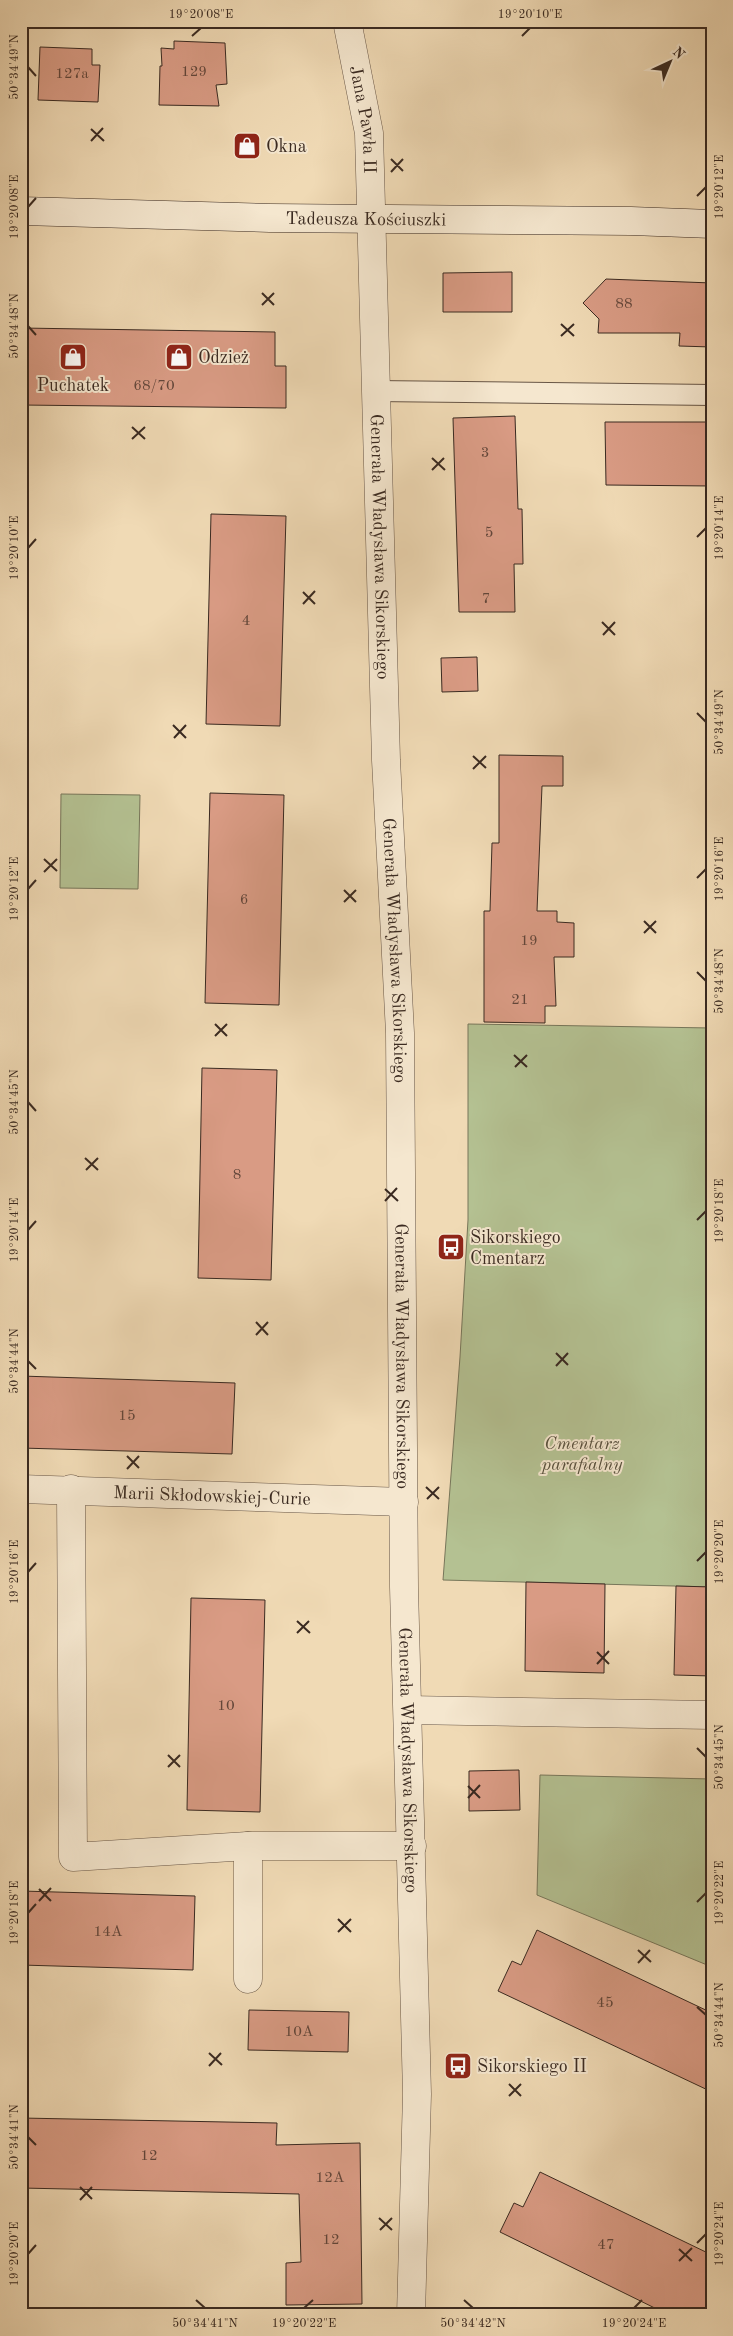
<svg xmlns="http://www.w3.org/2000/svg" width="733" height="2336" viewBox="0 0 733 2336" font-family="'Old Standard TT',serif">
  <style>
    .green { fill: #b4c192; stroke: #77765a }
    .building { fill: #d99b84; stroke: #3a2a21 }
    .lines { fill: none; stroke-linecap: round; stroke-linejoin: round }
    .service-casing { stroke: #685646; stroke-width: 22 }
    .minor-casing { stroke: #685646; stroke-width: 29 }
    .secondary-casing { stroke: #3a2a21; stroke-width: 29 }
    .service { stroke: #f5e7cf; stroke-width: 20 }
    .minor { stroke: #f5e7cf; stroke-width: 28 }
    .secondary { stroke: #f5e7cf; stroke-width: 28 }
    .ticks { fill: none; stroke: #3a2a21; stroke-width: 2 }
    .labels { text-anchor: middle; stroke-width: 4; stroke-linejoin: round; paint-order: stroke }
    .number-label { font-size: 15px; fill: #62463a }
    .street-label { font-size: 18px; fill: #3a2a21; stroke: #f5e7cf }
    .poi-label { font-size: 18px; fill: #3a2a21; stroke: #f5e7cf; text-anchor: start }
    .park-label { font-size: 18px; font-style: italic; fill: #58503d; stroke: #f5e7cf }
    .neatline { fill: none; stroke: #3a2a21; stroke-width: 2 }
    .ticks-label { font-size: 12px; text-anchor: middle; fill: #3a2a21 }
  </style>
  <rect width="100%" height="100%" fill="#f0dab5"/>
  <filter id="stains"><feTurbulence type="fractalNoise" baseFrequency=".004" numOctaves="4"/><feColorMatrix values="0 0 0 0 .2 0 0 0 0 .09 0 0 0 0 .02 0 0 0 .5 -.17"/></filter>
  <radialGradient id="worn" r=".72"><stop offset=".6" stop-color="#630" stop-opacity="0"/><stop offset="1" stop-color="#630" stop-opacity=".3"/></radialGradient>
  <!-- green -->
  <path class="green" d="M61,794L140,795L138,889L60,888Z
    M468,1024L712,1028V1587L443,1580L460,1357L468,1220Z
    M540,1775L712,1779V1967L537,1895Z"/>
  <!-- building -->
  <path class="building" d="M174,41L225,43L227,84L216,85L219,106L159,105L160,66H162L161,48L174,49Z
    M40,47L92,49V65H100L98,102L38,100Z
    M512,272V312H443V273Z
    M606,279L712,283V347L679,346L680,333H598L599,319L583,303Z
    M21,328L275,332V366H286V408L21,405Z
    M515,416L518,509H522L523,564H514L515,612H459L453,418Z
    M605,422H712V486L606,485Z
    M211,514L286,516L280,726L206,724Z
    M477,657L478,691L442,692L441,658Z
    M499,755L563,756V786H542L537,911H557V922L574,923V957H554L556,1006H545V1023L484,1022V911H490L492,843H499Z
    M210,793L284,795L279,1005L205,1003Z
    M202,1068L277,1070L271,1280L198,1278Z
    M21,1376L235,1383L232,1454L21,1448Z
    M526,1582L605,1584L604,1673L525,1671Z
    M676,1586L712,1587V1676L674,1675Z
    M191,1598L265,1600L260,1812L187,1810Z
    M519,1770L520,1810L469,1811V1771Z
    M21,1891L195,1896L193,1970L21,1965Z
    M537,1930L712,2013V2092L498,1991L512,1961L521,1965Z
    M249,2010L349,2012L348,2052L248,2050Z
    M21,2118L277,2123L276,2145L360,2143L362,2304L286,2305V2263L301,2262L299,2194L21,2188Z
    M540,2172L712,2255V2315H669L500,2232L514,2203L523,2207Z"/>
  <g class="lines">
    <!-- service casing -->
    <g class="service-casing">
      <path id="service" d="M375,391L712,395"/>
    </g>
    <!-- minor casing -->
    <g class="minor-casing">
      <g id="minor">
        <path id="s1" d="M347,21L369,133L386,760L400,1033L404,1587L417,2094L411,2315"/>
        <path id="s2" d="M21,1489L404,1502"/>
        <path d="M71,1489L73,1857L248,1846H412"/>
        <path d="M408,1710L712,1715"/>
        <path d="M248,1846V1979"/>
      </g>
    </g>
    <!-- secondary casing -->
    <g class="secondary-casing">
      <g id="secondary">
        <path id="s3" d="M21,211L270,218L631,221L712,224"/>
      </g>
    </g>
    <!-- service -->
    <use href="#service" class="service"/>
    <!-- minor -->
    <use href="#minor" class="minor"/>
    <!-- secondary -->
    <use href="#secondary" class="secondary"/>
  </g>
  <!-- ticks -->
  <path class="ticks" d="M192,36L201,28M522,36L530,28M28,67L36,76M91,129L104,141M91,141L103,128M391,159L403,171M391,172L403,159M697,196L706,187M28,207L36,198M262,293L274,305M262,305L274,293M561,324L574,336M28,326L36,335M561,336L574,324M132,427L145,439M132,439L145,427M432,458L445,470M432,470L444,458M697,537L706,528M28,548L36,539M303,592L315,604M303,604L315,591M602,622L615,635M603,635L615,622M697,713L706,722M173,725L186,738M174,738L186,725M473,756L486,768M473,769L486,756M44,859L57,871M44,872L57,859M697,878L706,869M28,889L36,880M344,890L356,902M344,902L356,890M644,921L656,933M644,933L656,921M697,972L706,981M215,1024L227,1036M215,1036L227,1024M514,1055L527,1067M515,1067L527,1055M28,1102L36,1111M85,1158L98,1170M86,1170L98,1158M385,1189L398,1201M385,1201L397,1188M697,1220L706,1211M28,1230L36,1221M256,1322L268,1335M256,1335L268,1322M556,1353L568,1365M28,1361L36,1369M556,1366L568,1353M127,1456L139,1468M127,1469L139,1456M426,1487L439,1499M427,1499L439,1487M697,1561L706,1552M28,1572L36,1563M297,1621L310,1633M297,1633L309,1621M597,1652L609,1664M597,1664L609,1651M697,1748L706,1757M168,1755L180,1767M168,1767L180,1755M468,1786L480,1798M468,1798L480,1785M39,1889L51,1901M39,1901L51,1888M697,1902L706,1893M28,1913L36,1904M338,1919L351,1932M338,1932L351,1919M638,1950L651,1962M638,1963L650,1950M697,2007L706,2015M209,2053L222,2065M209,2066L221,2053M509,2084L521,2096M509,2096L521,2084M28,2137L36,2145M80,2187L92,2199M80,2200L92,2187M379,2218L392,2230M380,2230L392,2218M697,2243L706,2234M679,2249L692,2261M28,2254L36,2245M679,2261L692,2248M196,2300L205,2308M464,2300L473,2308M304,2308L313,2300M634,2308L642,2300"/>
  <!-- icons -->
  <defs>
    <g id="shop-square" transform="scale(1.4375)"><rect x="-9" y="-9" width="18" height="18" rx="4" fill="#8f2418" stroke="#f5e7cf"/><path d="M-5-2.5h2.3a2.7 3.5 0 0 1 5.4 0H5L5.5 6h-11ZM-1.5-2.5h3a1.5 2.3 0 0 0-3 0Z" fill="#fff"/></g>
    <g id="bus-square" transform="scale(1.4375)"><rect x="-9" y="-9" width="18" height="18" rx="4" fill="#8f2418" stroke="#f5e7cf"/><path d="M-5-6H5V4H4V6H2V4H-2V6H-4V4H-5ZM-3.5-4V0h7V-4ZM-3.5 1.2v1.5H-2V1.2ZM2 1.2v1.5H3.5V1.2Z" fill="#fff"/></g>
  </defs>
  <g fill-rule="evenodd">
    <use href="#shop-square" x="247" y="146"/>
    <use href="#shop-square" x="73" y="357"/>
    <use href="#shop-square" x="179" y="357"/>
    <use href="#bus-square" x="451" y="1247"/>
    <use href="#bus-square" x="458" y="2066"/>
  </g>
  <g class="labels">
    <!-- number labels -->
    <g class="number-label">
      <text x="194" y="76">129</text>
      <text x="72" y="78">127a</text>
      <text x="624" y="308">88</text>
      <text x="154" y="390">68/70</text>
      <text x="485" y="457">3</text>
      <text x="489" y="537">5</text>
      <text x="486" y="603">7</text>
      <text x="246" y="625">4</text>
      <text x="244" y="904">6</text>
      <text x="529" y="945">19</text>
      <text x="520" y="1004">21</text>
      <text x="237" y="1179">8</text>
      <text x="127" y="1420">15</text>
      <text x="226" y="1710">10</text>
      <text x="108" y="1936">14A</text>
      <text x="605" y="2007">45</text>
      <text x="299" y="2036">10A</text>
      <text x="149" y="2160">12</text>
      <text x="330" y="2182">12A</text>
      <text x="331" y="2244">12</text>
      <text x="606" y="2249">47</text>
    </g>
    <!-- street labels -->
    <g class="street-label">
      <text dy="6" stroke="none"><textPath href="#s1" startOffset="100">Jana Pawła II</textPath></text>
      <text dy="6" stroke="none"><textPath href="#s3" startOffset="345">Tadeusza Kościuszki</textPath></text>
      <text dy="6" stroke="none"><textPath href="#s1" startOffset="528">Generała Władysława Sikorskiego</textPath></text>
      <text dy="6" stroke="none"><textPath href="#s1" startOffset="932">Generała Władysława Sikorskiego</textPath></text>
      <text dy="6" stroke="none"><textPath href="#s1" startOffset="1338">Generała Władysława Sikorskiego</textPath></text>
      <text dy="6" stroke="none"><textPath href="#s2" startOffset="191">Marii Skłodowskiej-Curie</textPath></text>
      <text dy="6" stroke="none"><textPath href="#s1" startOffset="1742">Generała Władysława Sikorskiego</textPath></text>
    </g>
    <!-- poi labels -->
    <g class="poi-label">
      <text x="266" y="152">Okna</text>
      <text x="198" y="363">Odzież</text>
      <text x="73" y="391" text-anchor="middle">Puchatek</text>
      <text x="470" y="1243">Sikorskiego<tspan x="470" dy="21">Cmentarz</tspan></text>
      <text x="477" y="2072">Sikorskiego II</text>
    </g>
    <!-- park labels -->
    <g class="park-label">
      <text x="582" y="1449">Cmentarz<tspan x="582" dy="21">parafialny</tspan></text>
    </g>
  </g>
  <!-- margin -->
  <rect width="733" height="2336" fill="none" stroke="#f0dab5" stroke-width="55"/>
  <!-- north arrow -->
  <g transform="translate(670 62) rotate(44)" stroke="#f5e7cf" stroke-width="4" paint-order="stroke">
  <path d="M0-4L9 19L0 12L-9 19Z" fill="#3a2a21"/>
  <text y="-8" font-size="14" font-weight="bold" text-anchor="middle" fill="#3a2a21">N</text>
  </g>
  <rect x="28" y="28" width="678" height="2280" class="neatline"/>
  <g class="ticks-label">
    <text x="201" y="18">19°20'08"E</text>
    <text x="530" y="18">19°20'10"E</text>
    <text transform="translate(14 67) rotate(-90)" y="4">50°34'49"N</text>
    <text transform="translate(719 187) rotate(-90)" y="4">19°20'12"E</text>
    <text transform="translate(14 207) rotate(-90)" y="4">19°20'08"E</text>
    <text transform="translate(14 326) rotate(-90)" y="4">50°34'48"N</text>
    <text transform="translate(719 528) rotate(-90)" y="4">19°20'14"E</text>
    <text transform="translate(14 548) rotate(-90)" y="4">19°20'10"E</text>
    <text transform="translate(719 722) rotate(-90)" y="4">50°34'49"N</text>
    <text transform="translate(719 869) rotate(-90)" y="4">19°20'16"E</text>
    <text transform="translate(14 889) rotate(-90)" y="4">19°20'12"E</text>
    <text transform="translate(719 981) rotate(-90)" y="4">50°34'48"N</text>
    <text transform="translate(14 1102) rotate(-90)" y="4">50°34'45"N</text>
    <text transform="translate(719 1211) rotate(-90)" y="4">19°20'18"E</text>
    <text transform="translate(14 1230) rotate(-90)" y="4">19°20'14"E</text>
    <text transform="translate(14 1361) rotate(-90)" y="4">50°34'44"N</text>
    <text transform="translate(719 1552) rotate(-90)" y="4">19°20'20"E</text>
    <text transform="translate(14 1572) rotate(-90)" y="4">19°20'16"E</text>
    <text transform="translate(719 1757) rotate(-90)" y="4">50°34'45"N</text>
    <text transform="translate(719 1893) rotate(-90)" y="4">19°20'22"E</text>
    <text transform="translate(14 1913) rotate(-90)" y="4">19°20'18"E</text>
    <text transform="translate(719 2015) rotate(-90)" y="4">50°34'44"N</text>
    <text transform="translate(14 2137) rotate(-90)" y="4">50°34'41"N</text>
    <text transform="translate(719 2234) rotate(-90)" y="4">19°20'24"E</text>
    <text transform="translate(14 2254) rotate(-90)" y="4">19°20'20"E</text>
    <text x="205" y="2327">50°34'41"N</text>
    <text x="304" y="2327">19°20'22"E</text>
    <text x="473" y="2327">50°34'42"N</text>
    <text x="634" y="2327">19°20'24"E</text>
  </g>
  <rect width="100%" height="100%" filter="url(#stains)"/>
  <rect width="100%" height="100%" fill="url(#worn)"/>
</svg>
